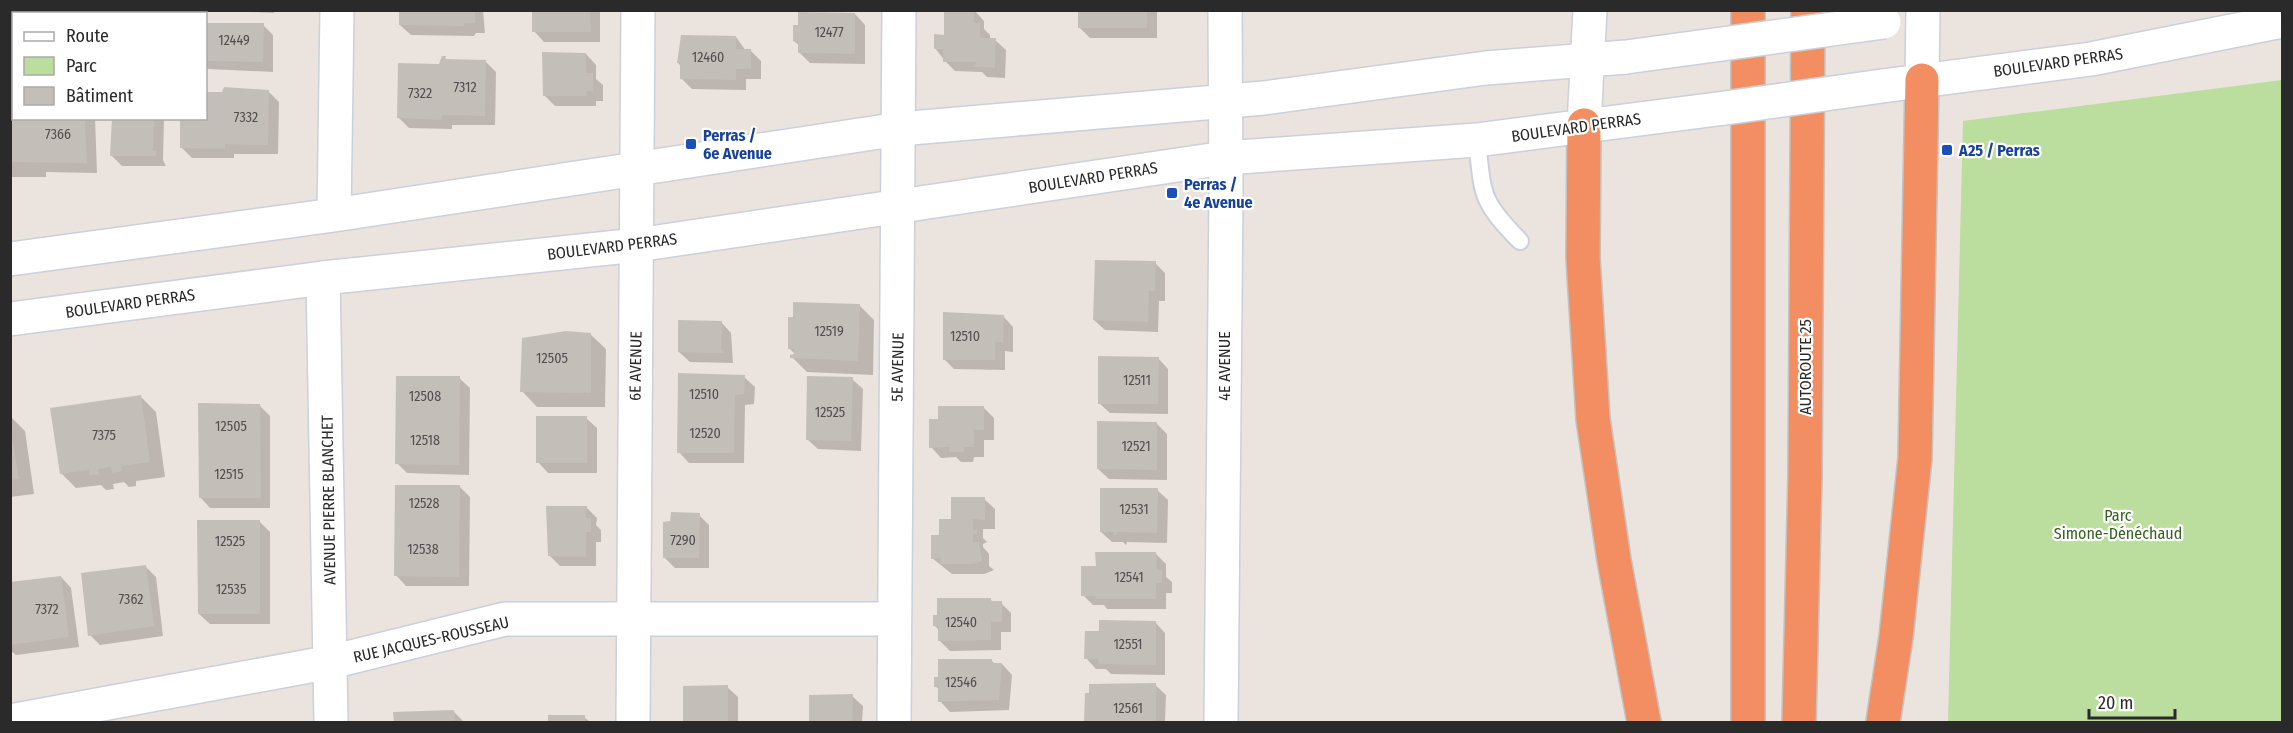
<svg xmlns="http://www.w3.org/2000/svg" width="2293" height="733" viewBox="0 0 2293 733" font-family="'Fira Sans Condensed',sans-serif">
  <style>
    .green { fill: #bbdd9e }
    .shadow { fill: #0003 }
    .building { fill: #c4beb9 }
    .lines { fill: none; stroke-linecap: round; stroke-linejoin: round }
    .lane-casing { stroke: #cbd0db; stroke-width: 20 }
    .street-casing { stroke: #cbd0db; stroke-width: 36 }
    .secondary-casing { stroke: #cbd0db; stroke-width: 36 }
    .highway-casing { stroke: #c3c3c3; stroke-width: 36 }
    .lane { stroke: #fff; stroke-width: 16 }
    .street { stroke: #fff; stroke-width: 33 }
    .secondary { stroke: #fff; stroke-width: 33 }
    .highway { stroke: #f28e61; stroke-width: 33 }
    .secondary-bridge-casing { stroke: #cbd0db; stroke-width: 36; stroke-linecap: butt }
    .secondary-bridge { stroke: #fff; stroke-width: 33 }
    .transit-dot { fill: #1a4fb4; stroke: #fff; stroke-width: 2 }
    .labels { text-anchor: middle; stroke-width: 4.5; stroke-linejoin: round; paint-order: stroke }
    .number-label { font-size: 14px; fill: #504f4e }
    .street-label { font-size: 16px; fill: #2a2a2a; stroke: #fff }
    .transit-label { font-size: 16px; font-weight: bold; fill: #164399; stroke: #fff; text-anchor: start }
    .park-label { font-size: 16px; fill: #356220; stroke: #fff }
  </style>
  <rect width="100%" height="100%" fill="#ebe3dd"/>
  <!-- green -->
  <path class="green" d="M2282,80V722H1948L1963,121Z"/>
  <!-- shadow -->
  <path class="shadow" d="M210,10H274V13Z
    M401,10H483L485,33H476L474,36L411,35L400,25Z
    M533,10H600V42H544L534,31Z
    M946,10H974L984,21V29L990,35V39L995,40L1006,50L1005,78L987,77L982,72L955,71L945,61L935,48L945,36Z
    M1080,10H1157V38H1090L1080,28Z
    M855,14L865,25V64L810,63L800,53V46L794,41Z
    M206,24L263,25L273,35V72L208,69L206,66Z
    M736,37L746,51H751L761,61V79H746V90L692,89L681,78V66L678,63Z
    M586,54L596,65V79L603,85V101H596V106H555L544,95Z
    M445,58L448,61H485L496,72L495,125H452V129L409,128L399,118Z
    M10,90L14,118H95L97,173L46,172V177H10Z
    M268,91L279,102L278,154H234V158H192L181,147L206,118V93Z
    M114,118H164L163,160L166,166H122L111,155Z
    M1155,263L1165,273V301H1159L1158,332L1105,330L1094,320Z
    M859,305L874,320L873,375L807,372L792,357L797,356L789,348Z
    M1003,316L1013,327V352L1005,351V370L954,369L944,359Z
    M721,322L731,333L733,363L690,362L679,352Z
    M590,334L606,349L605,407H537L522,391Z
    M1158,358L1168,369V414L1110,413L1099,403Z
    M744,377L755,387L754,404L745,405L744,463H689L679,452Z
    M459,378L470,388L469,475L407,473L397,463Z
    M852,379L863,389L861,451L818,449L807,439Z
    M141,397L156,412L165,477L136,481V486L129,487L124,482L113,484L114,489L106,490L101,485L76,488L61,473Z
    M260,406L270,416V508H210L200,497Z
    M983,407L994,418V440H984V457H974L973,462H961L956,457L941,458L931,447Z
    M10,416L25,431L34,494L10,497Z
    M586,418L597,428V473H548L538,462Z
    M1157,424L1167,434V480L1109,479L1098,469Z
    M460,487L470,497L469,586H406L396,575Z
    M1157,490L1168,500L1167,543L1127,542L1126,545L1123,542H1112L1101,532Z
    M984,499L995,509V529H983V538L987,542L983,544V547L989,554V566L994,570L984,574H952L932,558L940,537L952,520Z
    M586,507L597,518L596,525L601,530V542H596V566H560L549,555Z
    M699,515L709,525V568H675L664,557Z
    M259,521L270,532V624H210L199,614Z
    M1156,554L1166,564V577L1172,582V593H1166V609H1107L1104,605H1093L1083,595L1097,568Z
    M145,566L156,577L163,636L100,645L90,635Z
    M61,577L71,588L79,647L16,655L10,650V584Z
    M990,599L994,603H1001L1011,613V632H1001V650L950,651L939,640V630L935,626Z
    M1155,622L1165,633V675L1111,674L1106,669H1096L1086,658L1101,632Z
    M991,660L995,664H1002L1012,675L1009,710L950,712L940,701V690L935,686Z
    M1155,685L1166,695L1165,722L1086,721Z
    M684,687H727L738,697V722H684Z
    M811,696H852L863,706L862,722H811Z
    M454,712L464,722H395V713Z
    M550,717H584L590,722H550Z"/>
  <!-- building -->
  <path class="building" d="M399,10H475V23H465L464,26L399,25Z
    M532,10H590L591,32H532Z
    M944,10H974V23H980V38H996L995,68L975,67L976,62H943V49H934V34L944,35Z
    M1078,10H1147V28H1078Z
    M798,12L855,13V54L798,53V42L793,41V25H798Z
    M206,23H264L263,62L206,61Z
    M681,35L736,36V49H751V69H736V80L680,79V63H677Z
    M542,52L586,53V73H593V91H586L587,96H543Z
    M442,56H446L445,59L486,60L485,116L442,115V120L397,118L398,63L439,64Z
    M224,87L269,90L268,145L225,144V149L180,148V118H206V92H222Z
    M10,88H14V118H85L87,163L10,162Z
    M112,118H154L153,151H156V156H110Z
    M1095,260L1156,261L1155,291H1149L1148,322L1093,320Z
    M793,302L860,304L858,361L790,358V355L794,354V349H788V317H793Z
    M943,312L1004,315L1003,342H995V360H943Z
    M678,320L722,321L721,349L725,353L678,352Z
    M566,331L591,333V393L520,392L522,338Z
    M1098,356L1159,357L1158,404H1098Z
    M678,373L745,375L744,394L735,395L734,453H677Z
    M396,376H460L459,465L395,464Z
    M807,376L853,377L851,441L806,440Z
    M141,395L150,462L121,466L122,471L112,473L111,467L98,469L99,474L89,475V470L60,474L50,408Z
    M198,403L260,404L261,498H199Z
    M938,406H984V430H974V447H964V452H949V447L929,448V419H938Z
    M536,416H587V463H536Z
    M1097,421L1157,422V470L1097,469Z
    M10,424L19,479L10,480Z
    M395,485H460L459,577L394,576Z
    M1100,488H1158L1157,533L1117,532V535H1114V532H1100Z
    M951,497H985V520L973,519V530H977V534H973V542H979L982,561L973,564H940L941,558L931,559V535H939V519H951Z
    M546,506H587L586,518H591V532H586V557L548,556Z
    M671,512L700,513L699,558H663V522L670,521Z
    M197,520H260V614H198Z
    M1095,552H1156L1157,570H1162V583H1156V599H1095L1096,596H1081V566H1096Z
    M146,565L154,626L88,636L81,573Z
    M61,576L69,637L10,645V582Z
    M937,598H991V601H1002V622H991V640L938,641V626H933V615H937Z
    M1099,620L1156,621V665L1099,664L1098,659H1084L1085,631H1099Z
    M938,659H992V663H1002L999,700L938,702V687H934V677H938Z
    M1156,683V722L1084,721L1085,693H1089V684Z
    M728,685V722H683V686Z
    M853,694L852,722H809V695Z
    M454,710L455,722H394L393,712Z
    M548,715H585V722H548Z"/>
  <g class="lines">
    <!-- lane casing -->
    <g class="lane-casing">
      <path id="lane" d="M1477,140C1483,196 1480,200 1520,241"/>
    </g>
    <!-- street casing -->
    <g class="street-casing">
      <path id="street" d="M323,278L331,722
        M10,721L331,662L505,619H893
        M633,722L638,10
        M894,722L899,10
        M1221,722L1226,194L1225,10"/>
    </g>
    <!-- secondary casing -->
    <g class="secondary-casing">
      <path id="secondary" d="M1922,80L1923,10
        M1882,86L2091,59L2282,21
        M1584,125L1590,10
        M334,215L337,10
        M10,259L334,215L899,129L1264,98L1486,68L1626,57
        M10,319L323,278L637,245L1225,158L1477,140L1725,108"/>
    </g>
    <!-- highway casing -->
    <g class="highway-casing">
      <path id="highway" d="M1584,125L1583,258L1593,419L1614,560L1644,722
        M1748,722V10
        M1799,722L1805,476L1808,10
        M1883,722L1896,637L1915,458L1922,80"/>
    </g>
    <!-- lane -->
    <use href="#lane" class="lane"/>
    <!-- street -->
    <use href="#street" class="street"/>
    <!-- secondary -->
    <use href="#secondary" class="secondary"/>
    <!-- highway -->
    <use href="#highway" class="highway"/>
    <!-- secondary-bridge casing -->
    <g class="secondary-bridge-casing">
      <path id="secondary-bridge" d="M1626,57L1884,22
        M1725,108L1882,86"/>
    </g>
    <!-- secondary-bridge -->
    <use href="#secondary-bridge" class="secondary-bridge"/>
  </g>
  <!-- markers -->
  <g class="transit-dot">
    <rect x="685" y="138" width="12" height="12" rx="3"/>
    <rect x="1941" y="144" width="12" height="12" rx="3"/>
    <rect x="1166" y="187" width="12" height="12" rx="3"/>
  </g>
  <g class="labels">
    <!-- number labels -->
    <g class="number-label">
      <text x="829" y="37">12477</text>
      <text x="234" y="45">12449</text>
      <text x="708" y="62">12460</text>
      <text x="465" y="92">7312</text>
      <text x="420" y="98">7322</text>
      <text x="246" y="122">7332</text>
      <text x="58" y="139">7366</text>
      <text x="829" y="336">12519</text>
      <text x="965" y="341">12510</text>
      <text x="552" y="363">12505</text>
      <text x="1137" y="385">12511</text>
      <text x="704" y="399">12510</text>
      <text x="425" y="401">12508</text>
      <text x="830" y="417">12525</text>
      <text x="231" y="431">12505</text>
      <text x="705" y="438">12520</text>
      <text x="104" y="440">7375</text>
      <text x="425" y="445">12518</text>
      <text x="1136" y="451">12521</text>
      <text x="229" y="479">12515</text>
      <text x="424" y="508">12528</text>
      <text x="1134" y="514">12531</text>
      <text x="683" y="545">7290</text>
      <text x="230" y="546">12525</text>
      <text x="423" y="554">12538</text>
      <text x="1129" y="582">12541</text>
      <text x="231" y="594">12535</text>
      <text x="131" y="604">7362</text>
      <text x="47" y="614">7372</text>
      <text x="961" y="627">12540</text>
      <text x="1128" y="649">12551</text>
      <text x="961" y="687">12546</text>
      <text x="1128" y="713">12561</text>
    </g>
    <!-- street labels -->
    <g class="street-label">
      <text transform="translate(2058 62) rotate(-8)" y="6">BOULEVARD PERRAS</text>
      <text transform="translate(1576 127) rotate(-8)" y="6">BOULEVARD PERRAS</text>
      <text transform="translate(1093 177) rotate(-9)" y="6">BOULEVARD PERRAS</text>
      <text transform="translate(612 246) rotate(-7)" y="6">BOULEVARD PERRAS</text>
      <text transform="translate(130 303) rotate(-8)" y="6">BOULEVARD PERRAS</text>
      <text transform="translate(635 366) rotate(-89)" y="6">6E AVENUE</text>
      <text transform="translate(1224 366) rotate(-90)" y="6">4E AVENUE</text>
      <text transform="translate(897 367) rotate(-89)" y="6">5E AVENUE</text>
      <text transform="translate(1805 367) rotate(-90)" y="6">AUTOROUTE 25</text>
      <text transform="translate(328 500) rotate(-91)" y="6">AVENUE PIERRE BLANCHET</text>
      <text transform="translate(431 639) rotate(-13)" y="6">RUE JACQUES-ROUSSEAU</text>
    </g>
    <!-- transit labels -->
    <g class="transit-label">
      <text x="703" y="141">Perras /<tspan x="703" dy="18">6e Avenue</tspan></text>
      <text x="1959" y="156">A25 / Perras</text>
      <text x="1184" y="190">Perras /<tspan x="1184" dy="18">4e Avenue</tspan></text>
    </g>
    <!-- park labels -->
    <g class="park-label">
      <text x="2118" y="521">Parc<tspan x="2118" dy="18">Simone-Dénéchaud</tspan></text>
    </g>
  </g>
  <!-- border -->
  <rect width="2293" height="733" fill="none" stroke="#2a2a2a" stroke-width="24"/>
  <!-- legend -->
  <rect x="12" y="12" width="195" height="108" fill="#ffffff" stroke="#aaaaaa" stroke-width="1.5"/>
  <rect x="24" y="32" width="30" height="9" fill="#ffffff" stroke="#aaaaaa" stroke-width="1.5"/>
  <text x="66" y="42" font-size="18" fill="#2a2a2a">Route</text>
  <rect x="24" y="57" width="30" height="18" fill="#bbdd9e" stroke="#aaaaaa" stroke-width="1.5"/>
  <text x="66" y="72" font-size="18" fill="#2a2a2a">Parc</text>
  <rect x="24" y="87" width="30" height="18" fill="#c4beb9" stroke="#aaaaaa" stroke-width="1.5"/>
  <text x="66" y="102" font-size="18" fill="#2a2a2a">Bâtiment</text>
  <!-- scale -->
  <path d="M2089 709v9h86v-9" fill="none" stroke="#2a2a2a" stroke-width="3"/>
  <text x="2098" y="709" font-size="18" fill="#2a2a2a" stroke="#ffffff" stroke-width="4.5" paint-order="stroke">20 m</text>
</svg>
